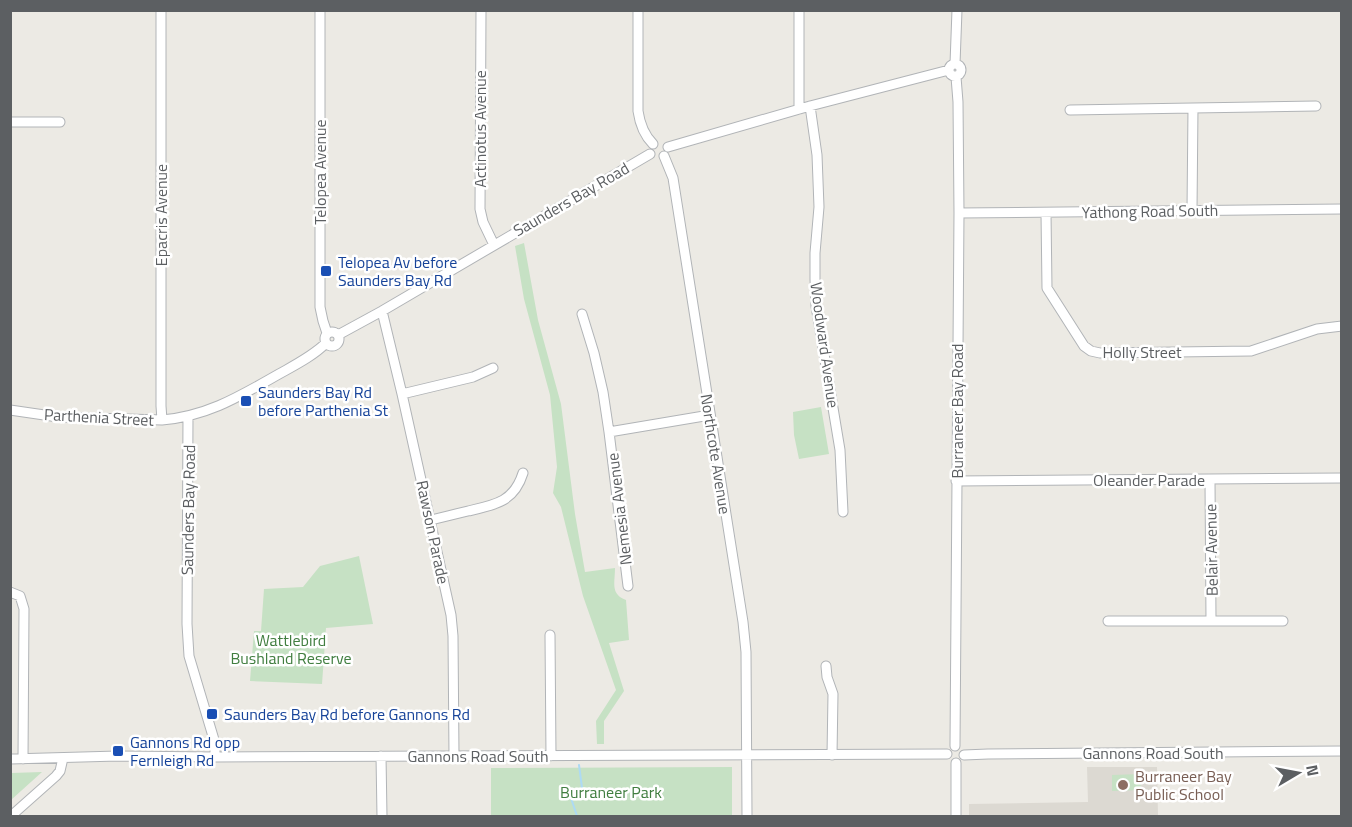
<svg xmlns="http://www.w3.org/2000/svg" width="1352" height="827" viewBox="0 0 1352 827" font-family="'Titillium Web',sans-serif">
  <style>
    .education { fill: #dcd9d2 }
    .green { fill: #c6e1c4 }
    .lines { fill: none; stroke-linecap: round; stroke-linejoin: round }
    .stream { stroke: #addaf4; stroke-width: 2 }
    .minor-casing { stroke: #b1b4b7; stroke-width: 11 }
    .minor { stroke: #fff; stroke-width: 9 }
    .transit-dot { fill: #1a4fb4; stroke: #fff; stroke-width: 2 }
    .education-dot { fill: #8d6e63; stroke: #fff; stroke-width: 2 }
    .labels { text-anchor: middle; stroke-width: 5; stroke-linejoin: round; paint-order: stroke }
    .street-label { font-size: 16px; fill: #5c5f62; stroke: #fff }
    .transit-label { font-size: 16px; fill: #164399; stroke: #fff; text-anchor: start }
    .park-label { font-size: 16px; fill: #417e40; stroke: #fff }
    .education-label { font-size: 16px; fill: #785e54; stroke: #fff; text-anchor: start }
  </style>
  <rect width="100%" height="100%" fill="#eceae4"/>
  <!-- education -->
  <path class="education" d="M1087,767H1157L1158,816H969V804L1088,802Z"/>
  <!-- green -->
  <path class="green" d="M524,243L538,320L561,404L575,514L585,572L615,568C615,583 610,594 626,600L629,640L609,643L624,691L604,721V744H597L596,721L616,690L583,596L561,507L553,493L557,467L550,395L524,299L515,246Z
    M821,407L829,454L799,459L794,435L793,412Z
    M359,556L373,624L326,628L322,684L250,681L254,631H261L264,589L303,587L320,566Z
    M732,767V816H491V768Z
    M42,772L11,800V773Z
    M1140,774L1141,790L1112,791V775Z"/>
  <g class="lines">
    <!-- stream -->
    <path class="stream" d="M577,816L570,795L582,788L579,765"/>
    <!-- minor casing -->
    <g class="minor-casing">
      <path id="minor" d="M161,10V406L162,420
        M320,10V307L323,321L327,333
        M481,10L480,209L483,222L494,245
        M638,10V111C640,125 644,135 653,144
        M799,10V109
        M949 70a6 6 0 1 1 12 0a6 6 0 1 1-12 0Z
        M955,64L957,10
        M810,106L817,155L819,207L815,253V279L816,306L840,450L843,512
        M1070,110L1193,108
        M10,122H60
        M668,147L810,106L949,70
        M664,156L673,178L743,622L746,652L747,816
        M1192,210L1193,108L1316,106
        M959,213L1342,209
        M1046,213L1047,288L1084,346L1091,351L1100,353L1251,351L1317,329L1342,326
        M382,311L402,394L451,615L453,636L454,756
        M582,314L594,353L603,392L609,432L628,586
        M325 339a7 7 0 1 1 14 0a7 7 0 1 1-14 0Z
        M338,335L382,311L650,154
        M402,394L473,377L493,368
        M10,410L58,417L162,420C208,416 240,396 279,374C295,365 313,356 326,343
        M188,416L187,624L189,656L215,743V757
        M609,432L710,415
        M1210,480L1211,620
        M956,481L1342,478
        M431,520C443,517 456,514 468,511C495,505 514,502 523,473
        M10,592L20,596L24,609L23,759
        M1108,621H1283
        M550,635L551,756
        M826,666L827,677L833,694L832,755
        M955,746L959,213L958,102L956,77
        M964,755L988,754L1342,751
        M381,756L382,816
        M10,759L118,756L215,757L947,754
        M956,763V816
        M11,816L56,776L60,771L63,758"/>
    </g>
    <!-- minor -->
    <use href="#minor" class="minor"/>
  </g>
  <!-- markers -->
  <g class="transit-dot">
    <rect x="320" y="265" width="12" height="12" rx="3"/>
    <rect x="240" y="395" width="12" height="12" rx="3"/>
    <rect x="206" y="708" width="12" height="12" rx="3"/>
    <rect x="112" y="745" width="12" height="12" rx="3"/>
  </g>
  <circle class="education-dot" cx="1123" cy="785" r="6"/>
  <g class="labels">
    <!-- street labels -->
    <g class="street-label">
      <text transform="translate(480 129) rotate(-90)" y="6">Actinotus Avenue</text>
      <text transform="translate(320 172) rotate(-90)" y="6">Telopea Avenue</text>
      <text transform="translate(571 199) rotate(-30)" y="6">Saunders Bay Road</text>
      <text transform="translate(1150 211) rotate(-1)" y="6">Yathong Road South</text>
      <text transform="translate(161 215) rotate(-90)" y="6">Epacris Avenue</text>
      <text transform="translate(825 345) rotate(82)" y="6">Woodward Avenue</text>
      <text x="1142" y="358">Holly Street</text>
      <text transform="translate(957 411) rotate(-90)" y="6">Burraneer Bay Road</text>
      <text transform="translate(99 417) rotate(3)" y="6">Parthenia Street</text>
      <text transform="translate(716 454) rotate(81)" y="6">Northcote Avenue</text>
      <text x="1149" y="486">Oleander Parade</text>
      <text transform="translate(619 509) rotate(-97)" y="6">Nemesia Avenue</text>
      <text transform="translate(188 510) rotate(-89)" y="6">Saunders Bay Road</text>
      <text transform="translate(433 532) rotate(78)" y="6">Rawson Parade</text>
      <text transform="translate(1211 550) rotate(-91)" y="6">Belair Avenue</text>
      <text x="1153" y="759">Gannons Road South</text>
      <text x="478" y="762">Gannons Road South</text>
    </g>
    <!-- transit labels -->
    <g class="transit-label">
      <text x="338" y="268">Telopea Av before<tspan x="338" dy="18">Saunders Bay Rd</tspan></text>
      <text x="258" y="398">Saunders Bay Rd<tspan x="258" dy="18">before Parthenia St</tspan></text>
      <text x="224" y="720">Saunders Bay Rd before Gannons Rd</text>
      <text x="130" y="748">Gannons Rd opp<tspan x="130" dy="18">Fernleigh Rd</tspan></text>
    </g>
    <!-- park labels -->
    <g class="park-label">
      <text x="291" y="646">Wattlebird<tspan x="291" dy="18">Bushland Reserve</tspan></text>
      <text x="611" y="798">Burraneer Park</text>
    </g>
    <!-- education labels -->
    <g class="education-label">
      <text x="1135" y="782">Burraneer Bay<tspan x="1135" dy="18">Public School</tspan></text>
    </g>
  </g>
  <!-- border -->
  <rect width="1352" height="827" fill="none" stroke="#5c5f62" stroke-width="24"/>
  <!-- north arrow -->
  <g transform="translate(1298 773) rotate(80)" stroke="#ffffff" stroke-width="4.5" paint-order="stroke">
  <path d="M0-4.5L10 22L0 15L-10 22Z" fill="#5c5f62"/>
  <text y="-9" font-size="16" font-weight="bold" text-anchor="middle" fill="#5c5f62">N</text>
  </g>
</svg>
